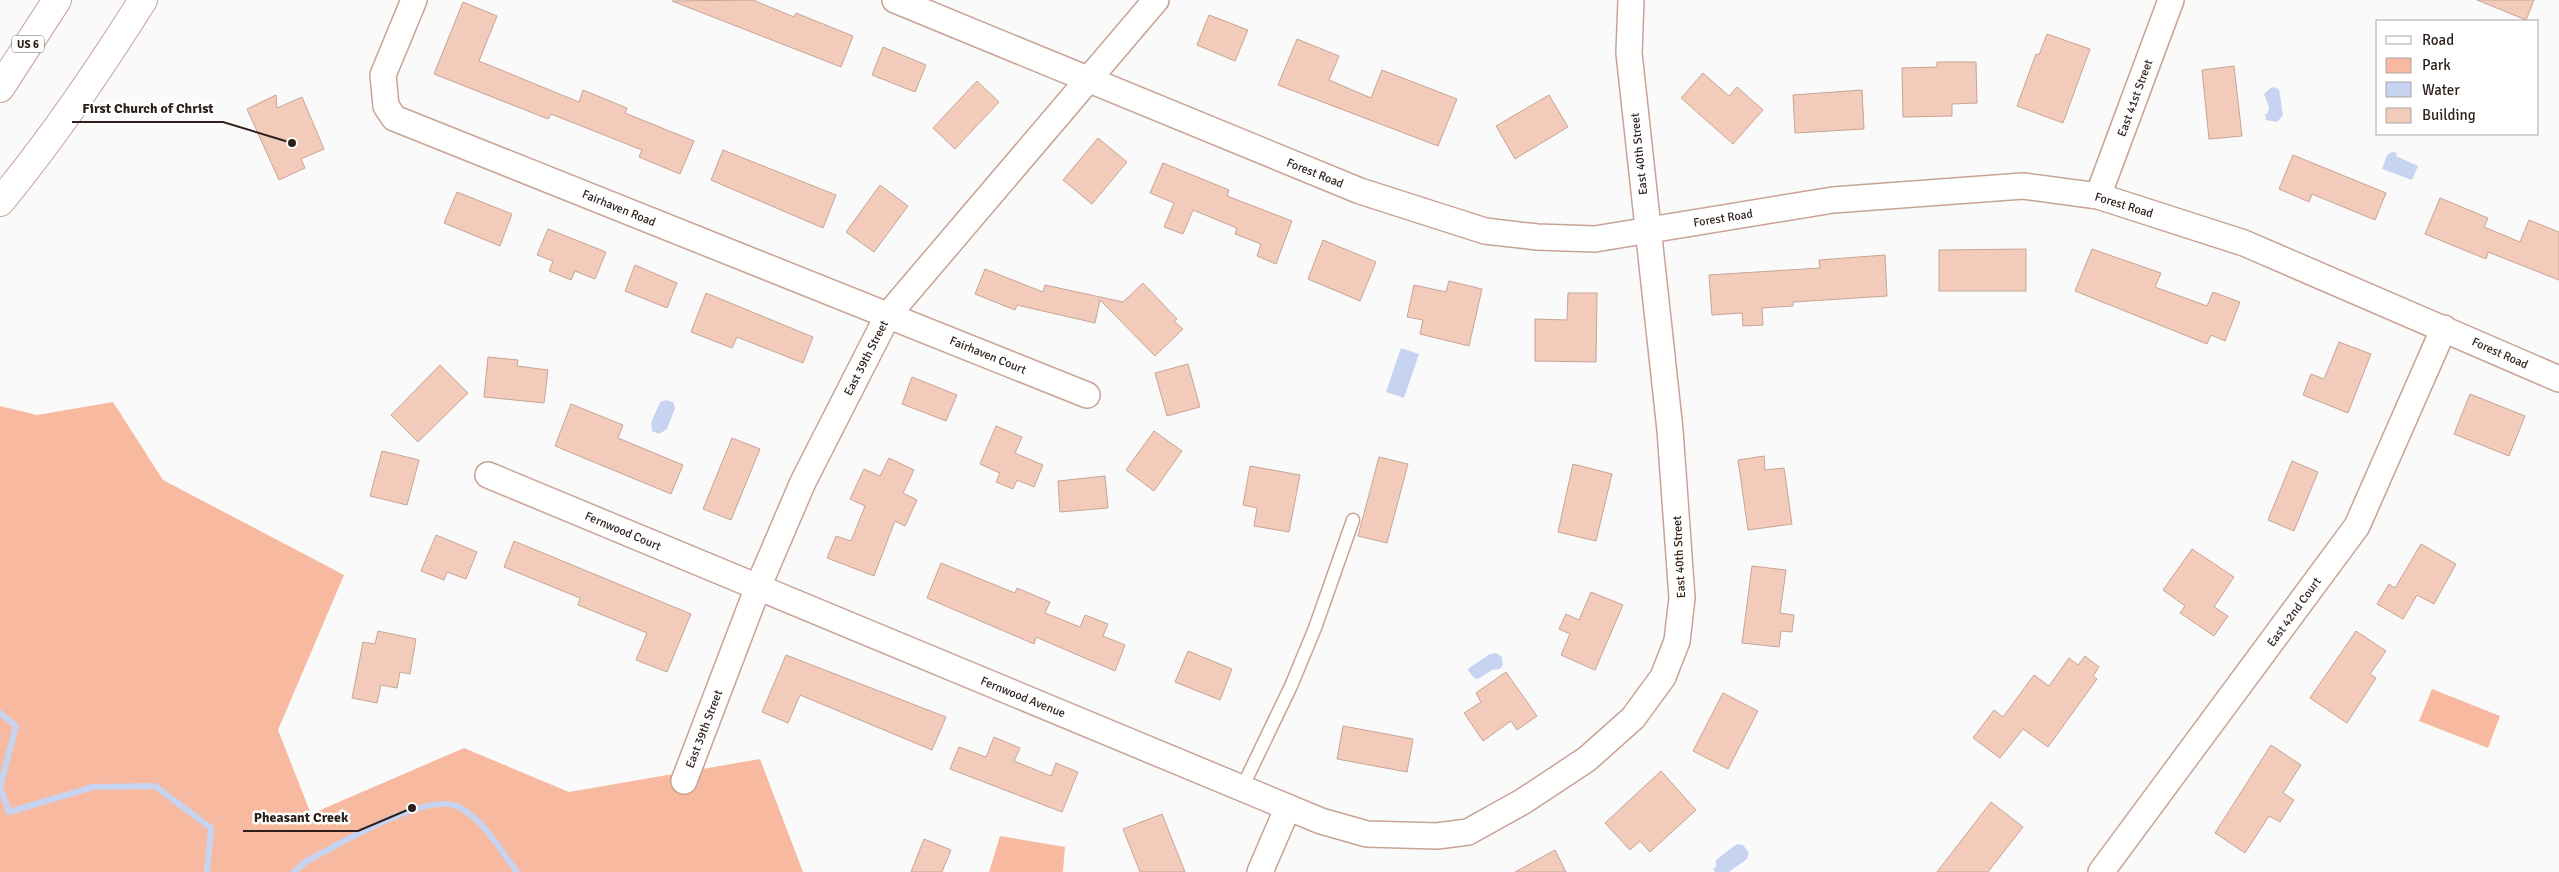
<svg xmlns="http://www.w3.org/2000/svg" width="2559" height="872" viewBox="0 0 2559 872" font-family="Signika,sans-serif">
  <style>
    .green { fill: #f7baa0 }
    .water { fill: #c6d3f1 }
    .lines { fill: none; stroke-linecap: round; stroke-linejoin: round }
    .stream { stroke: #c6d3f1; stroke-width: 6 }
    .building { fill: #f2cbbb; stroke: #c8a494 }
    .service-casing { stroke: #c7a394; stroke-width: 15 }
    .minor-casing { stroke: #c7a394; stroke-width: 28 }
    .primary-casing { stroke: #c7a394; stroke-width: 30 }
    .service { stroke: #fff; stroke-width: 12 }
    .minor { stroke: #fff; stroke-width: 25 }
    .primary { stroke: #fff; stroke-width: 28 }
    .labels { text-anchor: middle; stroke-width: 5; stroke-linejoin: round; paint-order: stroke }
    .shield { fill: #fff; stroke: #6c625e; stroke-width: 1 }
    .shield-label { font-size: 11px; font-weight: bold; fill: #2d1f19 }
    .street-label { font-size: 12px; fill: #2d1f19; stroke: #fff }
    .leader { fill: none; stroke: #2d1f19; stroke-width: 2 }
    .callout-dot { fill: #2d1f19; stroke: #fff; stroke-width: 2 }
    .callout-label { font-size: 14px; text-anchor: middle; font-weight: bold; fill: #2d1f19; stroke: #fff; stroke-width: 5; stroke-linejoin: round; paint-order: stroke }
  </style>
  <rect width="100%" height="100%" fill="#fafafa"/>
  <!-- green -->
  <path class="green" d="M113,402L163,480L344,575L278,730L311,814L464,748L569,792L760,759L803,872H0V406L37,415Z
    M2432,689L2500,716L2488,748L2419,721Z
    M1000,836L1065,847L1063,872H989Z"/>
  <!-- water -->
  <path class="water" d="M2272,87L2279,89L2283,115L2277,122L2266,120L2265,114L2268,113L2269,107L2264,94Z
    M2392,152L2397,153L2396,156L2418,166L2412,180L2382,169L2387,155Z
    M1401,348L1419,354L1404,398L1386,392Z
    M666,400L673,402L675,408L667,429L659,434L652,431L651,423L660,402Z
    M1496,653L1502,657L1503,665L1500,669L1492,670L1478,679L1474,678L1468,670L1469,668L1490,654Z
    M1737,844L1743,845L1749,853L1747,859L1729,872H1715L1713,869L1716,867V860Z"/>
  <g class="lines">
    <!-- stream -->
    <path class="stream" d="M0,713L16,726L0,787
      M0,787L9,812L93,787L155,786L211,828L207,872
      M294,872L305,862C337,846 427,790 459,807C484,820 500,850 517,872"/>
  </g>
  <!-- building -->
  <path class="building" d="M753,0L794,17L796,13L853,36L841,67L672,1Z
    M2477,0H2534L2526,20Z
    M463,2L497,16L479,61L579,102L583,90L627,108L625,113L694,141L680,174L639,157L642,150L551,114L548,119L434,74Z
    M1209,15L1248,30L1235,61L1197,45Z
    M2047,34L2090,49L2063,123L2017,106L2036,54L2039,55Z
    M1297,39L1339,56L1329,80L1371,98L1382,70L1457,99L1438,146L1278,85Z
    M883,47L926,65L915,92L872,75Z
    M1937,62H1976L1977,103L1952,104V116L1903,117L1902,68L1937,67Z
    M2234,66L2242,136L2209,139L2202,70Z
    M1703,73L1729,96L1737,87L1763,110L1733,144L1681,98Z
    M977,81L999,102L955,149L933,128Z
    M1862,90L1864,129L1795,133L1793,95Z
    M276,95L277,108L302,97L324,149L301,159L305,168L279,180L247,109Z
    M1549,95L1568,127L1515,159L1496,126Z
    M1098,138L1127,162L1092,204L1063,180Z
    M723,150L836,195L823,228L711,180Z
    M2293,155L2386,193L2375,220L2312,194L2309,202L2279,189Z
    M1163,163L1229,190L1227,196L1292,221L1276,264L1257,256L1261,244L1235,234L1237,228L1193,210L1183,234L1164,227L1174,203L1150,193Z
    M880,185L908,206L874,252L846,232Z
    M457,192L512,214L500,246L444,223Z
    M2440,198L2488,218L2484,227L2520,242L2529,220L2559,232V280L2488,252L2486,259L2425,234Z
    M548,229L606,252L595,279L575,271L571,280L549,271L553,261L537,255Z
    M1323,240L1376,262L1360,301L1308,279Z
    M2026,249V291H1939V250Z
    M2092,249L2161,273L2155,287L2207,306L2213,292L2240,302L2225,341L2211,335L2207,344L2075,291Z
    M1885,255L1887,296L1793,302V306L1762,308L1763,325L1743,326L1742,313L1712,315L1709,275L1820,268L1819,260Z
    M635,265L677,283L667,308L625,291Z
    M985,269L1043,292L1045,285L1123,302L1143,283L1177,319L1174,321L1183,329L1155,356L1100,300L1095,323L1017,305L1015,310L975,294Z
    M1449,281L1482,289L1469,346L1420,334L1423,320L1407,317L1414,285L1446,292Z
    M706,293L813,337L803,363L737,337L732,348L691,332Z
    M1568,293H1597L1596,362L1535,361V319L1567,320Z
    M2339,342L2371,354L2348,413L2303,395L2311,374L2324,379Z
    M488,357L518,360L517,366L548,370L544,403L484,397Z
    M1188,364L1200,407L1167,416L1155,373Z
    M440,365L468,393L418,442L391,415Z
    M912,377L957,395L946,421L902,404Z
    M2470,394L2525,416L2509,456L2454,434Z
    M571,404L623,425L618,438L683,465L671,494L555,446Z
    M996,426L1022,437L1015,453L1043,465L1034,487L1017,480L1013,489L996,482L1000,473L980,464Z
    M1154,431L1182,451L1154,491L1126,470Z
    M732,438L760,449L731,520L703,509Z
    M382,451L419,460L407,505L370,496Z
    M1764,456L1765,470L1784,468L1792,524L1748,530L1738,460Z
    M1379,457L1408,464L1387,543L1358,536Z
    M889,458L914,470L903,493L917,500L905,526L895,521L874,576L827,558L836,536L851,541L865,506L850,499L864,469L880,476Z
    M2292,461L2318,472L2294,531L2268,520Z
    M1573,464L1612,474L1596,541L1558,532Z
    M1250,466L1300,475L1289,532L1254,526L1257,508L1243,505Z
    M1105,476L1108,508L1060,512L1058,481Z
    M436,535L477,552L466,579L447,572L444,580L421,571Z
    M514,541L691,614L667,672L636,660L647,633L578,605L580,598L504,567Z
    M2421,544L2456,564L2434,604L2417,595L2403,619L2377,604L2389,584L2395,588Z
    M2192,549L2234,577L2214,607L2228,616L2214,636L2180,613L2185,606L2163,590Z
    M941,563L1015,593L1017,588L1050,602L1045,613L1080,627L1085,615L1108,624L1103,636L1125,645L1115,671L1036,637L1034,644L927,598Z
    M1752,566L1786,570L1780,613L1794,615L1792,632L1781,631L1779,647L1742,643Z
    M1591,592L1623,605L1595,670L1561,655L1570,634L1559,629L1566,614L1579,620Z
    M378,631L416,639L410,674L400,672L397,688L381,685L377,703L352,698L363,642L375,644Z
    M2356,631L2386,651L2370,674L2376,678L2347,723L2310,698Z
    M1188,651L1232,669L1220,700L1175,682Z
    M786,655L946,717L932,750L800,695L788,723L762,712Z
    M2085,656L2099,667L2093,676L2097,679L2048,747L2023,729L2000,758L1973,738L1994,710L2003,717L2034,675L2049,686L2069,658L2078,665Z
    M1506,672L1537,716L1517,730L1511,721L1483,741L1464,713L1481,702L1476,693Z
    M1723,693L1758,711L1728,769L1693,751Z
    M1343,726L1413,739L1407,772L1337,759Z
    M994,737L1020,748L1014,761L1051,776L1056,763L1078,772L1062,812L950,769L959,747L986,757Z
    M2271,745L2301,765L2283,793L2294,800L2280,822L2269,816L2245,853L2215,833Z
    M1661,771L1696,810L1650,852L1640,841L1630,850L1605,823Z
    M1991,802L2023,827L1988,872H1937Z
    M1162,814L1185,872H1140L1123,829Z
    M924,839L951,850L942,872H911Z
    M1555,850L1566,872H1515Z"/>
  <g class="lines">
    <!-- service casing -->
    <g class="service-casing">
      <path id="service" d="M1242,788L1291,686L1315,628L1353,520"/>
    </g>
    <!-- minor casing -->
    <g class="minor-casing">
      <path id="minor" d="M414,0L383,75L386,106L394,118L1087,395
        M895,0L1360,191L1485,231L1537,237L1595,239L1833,200L2023,186L2098,196L2244,243L2559,379
        M2098,196L2171,0
        M488,475L1321,821L1367,834L1437,836L1468,832L1522,802L1587,759L1633,718L1663,677L1677,641L1682,598L1670,430L1629,53L1631,0
        M684,781L758,587L803,482L888,315L1156,0
        M1260,872L1288,807
        M2101,872L2357,526L2444,328"/>
    </g>
    <!-- primary casing -->
    <g class="primary-casing">
      <path id="primary" d="M0,88L57,0
        M0,202C53,138 99,70 143,0"/>
    </g>
    <!-- service -->
    <use href="#service" class="service"/>
    <!-- minor -->
    <use href="#minor" class="minor"/>
    <!-- primary -->
    <use href="#primary" class="primary"/>
  </g>
  <g class="labels">
    <!-- shield labels -->
    <rect class="shield" x="12" y="35.5" width="32" height="17" rx="4"/>
    <g class="shield-label">
      <text x="28" y="48">US 6</text>
    </g>
    <!-- street labels -->
    <g class="street-label">
      <text transform="translate(2135 98) rotate(-70)" y="4">East 41st Street</text>
      <text transform="translate(1639 154) rotate(-96)" y="4">East 40th Street</text>
      <text transform="translate(1315 173) rotate(22)" y="4">Forest Road</text>
      <text transform="translate(2124 205) rotate(17)" y="4">Forest Road</text>
      <text transform="translate(619 208) rotate(22)" y="4">Fairhaven Road</text>
      <text transform="translate(1723 218) rotate(-9)" y="4">Forest Road</text>
      <text transform="translate(2500 353) rotate(24)" y="4">Forest Road</text>
      <text transform="translate(988 355) rotate(22)" y="4">Fairhaven Court</text>
      <text transform="translate(866 358) rotate(-63)" y="4">East 39th Street</text>
      <text transform="translate(623 531) rotate(23)" y="4">Fernwood Court</text>
      <text transform="translate(1679 557) rotate(-93)" y="4">East 40th Street</text>
      <text transform="translate(2294 612) rotate(-54)" y="4">East 42nd Court</text>
      <text transform="translate(1023 697) rotate(22)" y="4">Fernwood Avenue</text>
      <text transform="translate(704 729) rotate(-69)" y="4">East 39th Street</text>
    </g>
  </g>
  <!-- callouts -->
  <path class="leader" d="M292 143L223 122H72M412 808L358 831H243"/>
  <g class="callout-dot">
    <circle cx="292" cy="143" r="5"/>
    <circle cx="412" cy="808" r="5"/>
  </g>
  <g class="callout-label">
    <text x="148" y="113">First Church of Christ</text>
    <text x="301" y="822">Pheasant Creek</text>
  </g>
  <!-- legend -->
  <rect x="2376" y="20" width="162" height="115" fill="#ffffff" stroke="#aba5a3"/>
  <rect x="2386" y="36" width="25" height="8" fill="#ffffff" stroke="#aba5a3"/>
  <text x="2422" y="45" font-size="15" fill="#2d1f19">Road</text>
  <rect x="2386" y="58" width="25" height="15" fill="#f7baa0" stroke="#aba5a3"/>
  <text x="2422" y="70" font-size="15" fill="#2d1f19">Park</text>
  <rect x="2386" y="82" width="25" height="15" fill="#c6d3f1" stroke="#aba5a3"/>
  <text x="2422" y="95" font-size="15" fill="#2d1f19">Water</text>
  <rect x="2386" y="108" width="25" height="15" fill="#f2cbbb" stroke="#aba5a3"/>
  <text x="2422" y="120" font-size="15" fill="#2d1f19">Building</text>
</svg>
